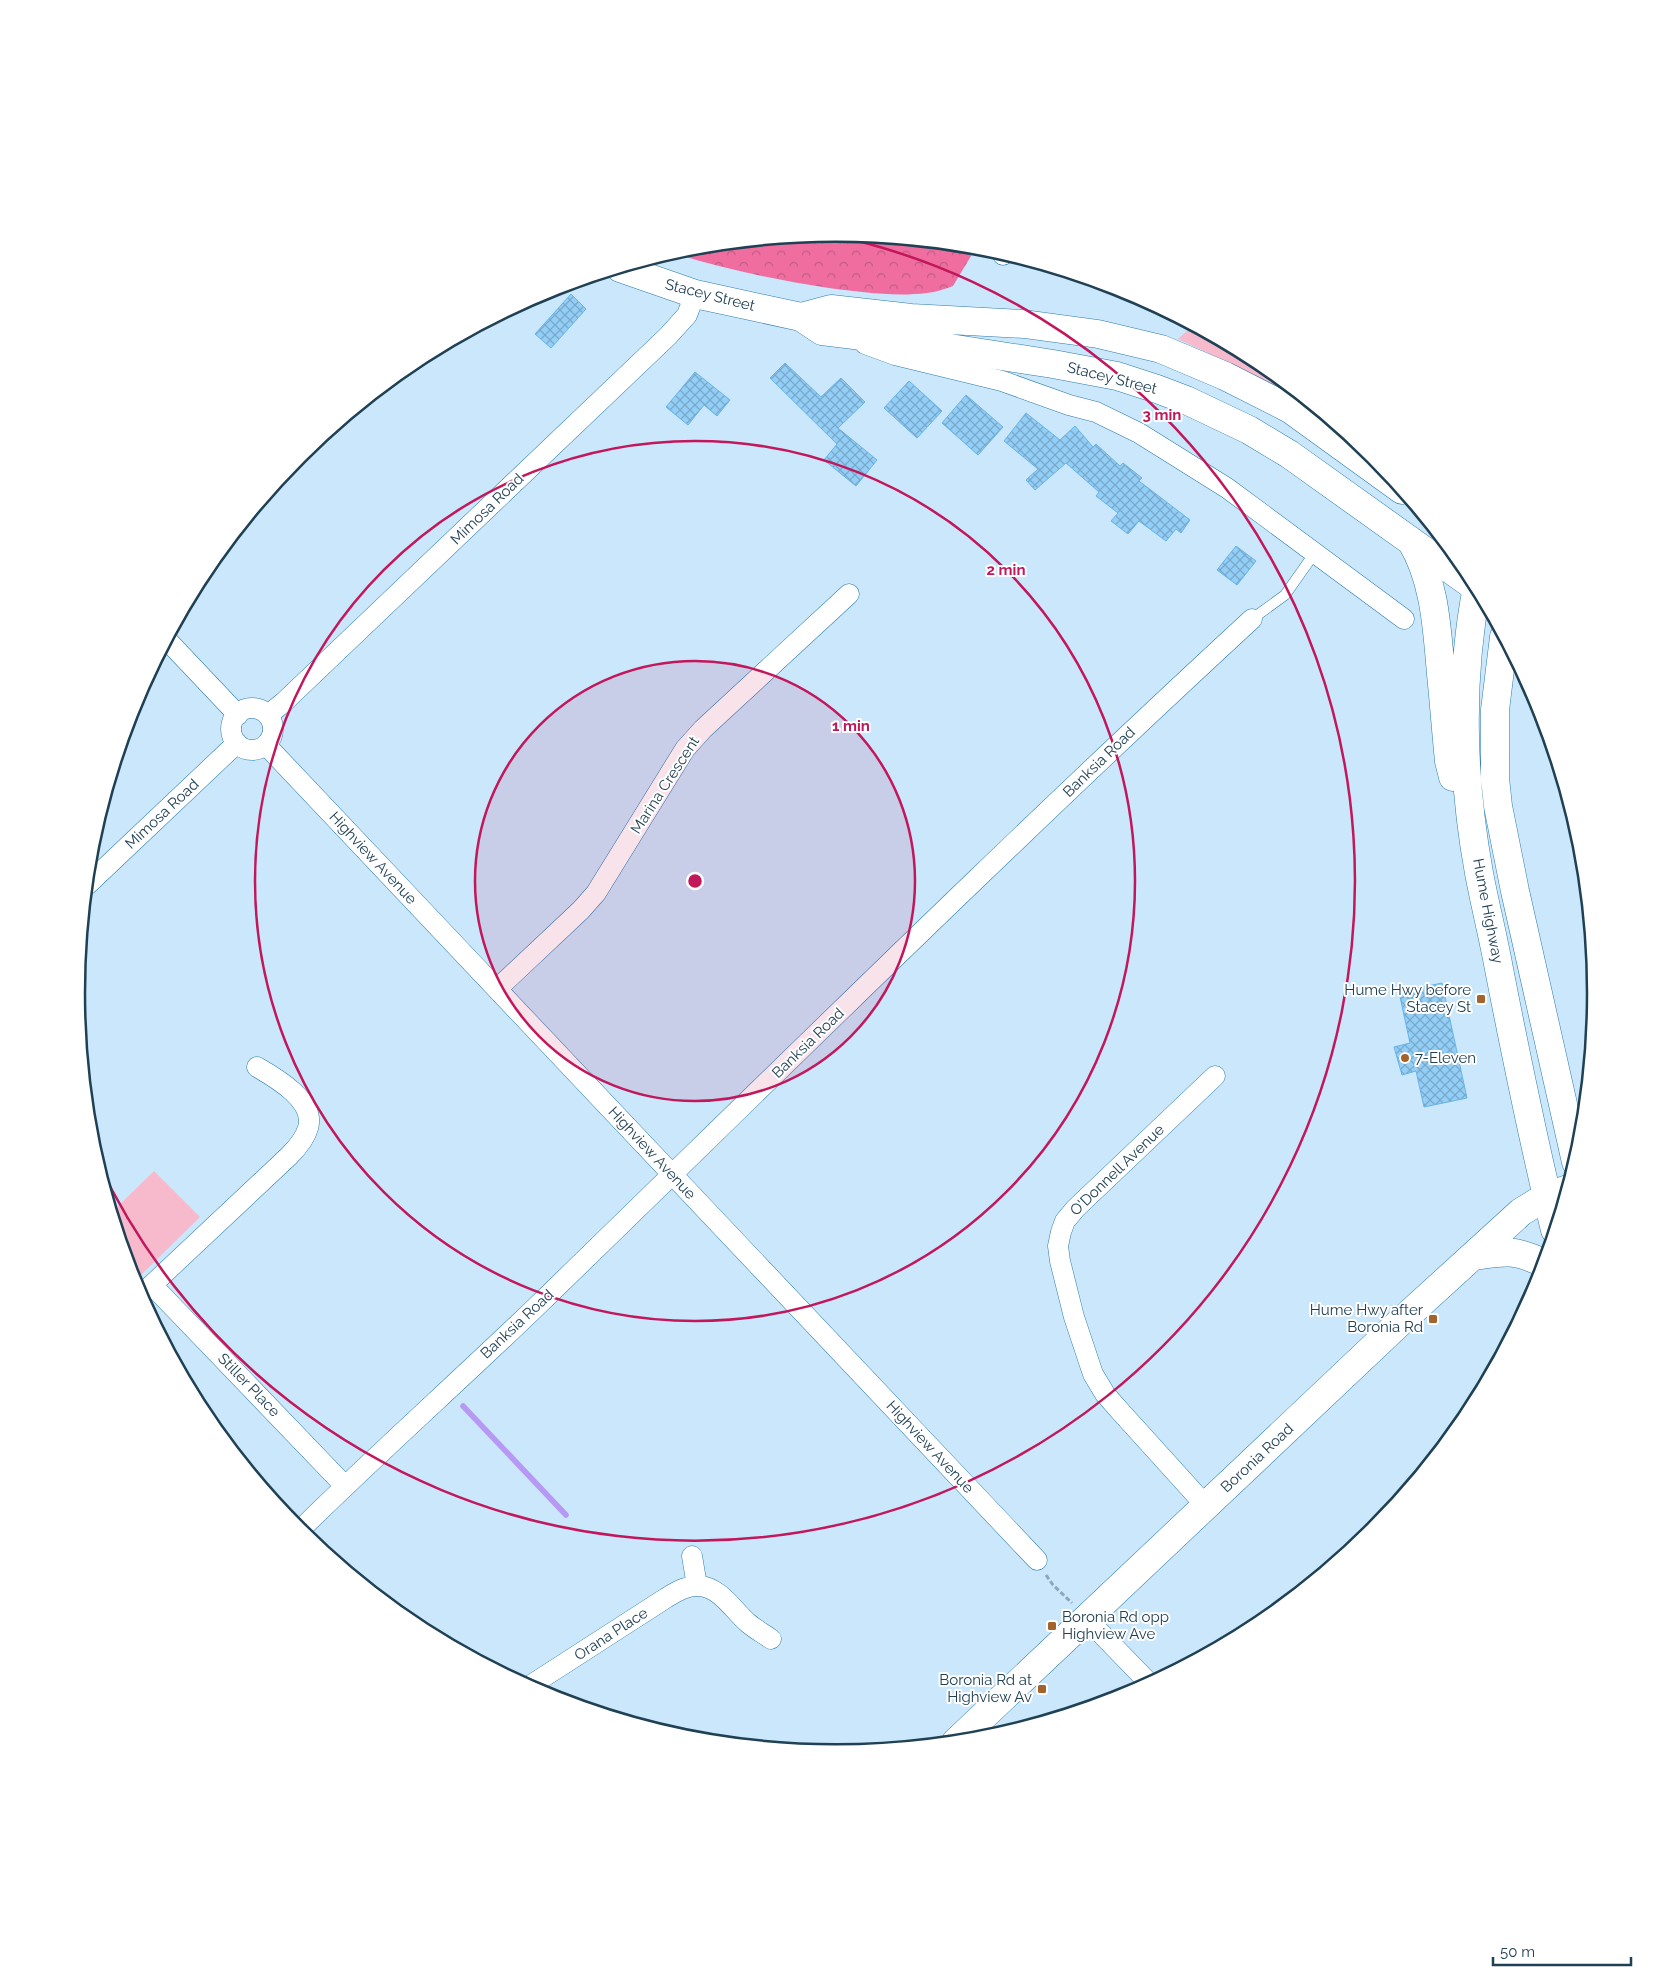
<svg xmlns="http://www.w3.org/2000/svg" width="1673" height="1987" viewBox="0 0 1673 1987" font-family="Raleway,sans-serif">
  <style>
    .green { fill: #f7bacd }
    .forest { fill: url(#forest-crowns) }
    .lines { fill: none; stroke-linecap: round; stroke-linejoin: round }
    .stream { stroke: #b798f4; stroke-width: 5.5 }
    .building { fill: url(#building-cross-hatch); stroke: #68b4e5 }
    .lane-casing { stroke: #2c7ba9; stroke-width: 11 }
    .street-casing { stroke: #2c7ba9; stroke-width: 21 }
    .primary-casing { stroke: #2c7ba9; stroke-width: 29 }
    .highway-casing { stroke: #2c7ba9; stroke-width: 29 }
    .path { stroke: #8aa8bd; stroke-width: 3; stroke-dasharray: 5 2.5; stroke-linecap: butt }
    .lane { stroke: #fff; stroke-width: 10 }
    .street { stroke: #fff; stroke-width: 20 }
    .primary { stroke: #fff; stroke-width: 28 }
    .highway { stroke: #fff; stroke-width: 28 }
    .ring { fill: none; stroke: #c2185b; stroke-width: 2.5 }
    .poi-dot { fill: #a3632c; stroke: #fff; stroke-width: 2 }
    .labels { text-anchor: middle; stroke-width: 4; stroke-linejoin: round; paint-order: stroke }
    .street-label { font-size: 15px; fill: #204054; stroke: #fff }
    .poi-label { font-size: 15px; fill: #204054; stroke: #fff; text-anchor: end }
    .rim { fill: none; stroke: #204054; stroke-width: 2.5 }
    .centre { fill: #c2185b; stroke: #fff; stroke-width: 2.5 }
    .ring-label { font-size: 15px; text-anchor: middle; font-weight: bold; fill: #c2185b; stroke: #fff; stroke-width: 4; stroke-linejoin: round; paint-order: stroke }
  </style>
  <defs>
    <pattern id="forest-crowns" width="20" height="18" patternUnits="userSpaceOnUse" patternTransform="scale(1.25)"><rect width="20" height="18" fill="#ef6e9f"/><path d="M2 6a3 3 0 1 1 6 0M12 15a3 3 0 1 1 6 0" fill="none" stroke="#c15c84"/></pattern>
    <pattern id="building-cross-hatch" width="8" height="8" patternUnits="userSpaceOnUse" patternTransform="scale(1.25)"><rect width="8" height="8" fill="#93cef6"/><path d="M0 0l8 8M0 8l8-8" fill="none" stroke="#78a9ca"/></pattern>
  </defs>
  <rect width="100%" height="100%" fill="#cae7fc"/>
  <!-- green -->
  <path class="green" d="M1192,326L1259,362L1374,456L1289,397L1236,366L1178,339Z
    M154,1171L200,1217L138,1278L129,1269L112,1212Z"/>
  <!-- forest -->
  <path class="forest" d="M837,233L967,246L974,251L953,286C945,289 936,292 927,293C895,297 860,292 829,288C776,280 724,269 673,253L688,248Z"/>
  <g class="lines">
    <!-- stream -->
    <path class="stream" d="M463,1406L566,1515"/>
  </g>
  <!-- building -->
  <path class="building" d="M571,294L586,309L551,348L535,334Z
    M785,363L821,397L841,378L865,402L838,428L877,460L856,486L824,460L837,444L770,378Z
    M695,372L730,400L717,416L704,405L688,425L666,407Z
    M909,381L942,411L917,438L884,408Z
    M966,395L1003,427L978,455L942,423Z
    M1026,413L1060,440L1075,426L1093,447L1096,444L1120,466L1123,463L1142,478L1139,481L1190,520L1181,533L1176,529L1166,541L1139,521L1128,534L1111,521L1118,513L1096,496L1099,492L1066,463L1035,490L1026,480L1038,469L1004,441Z
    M1236,546L1256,561L1237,585L1217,570Z
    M1442,983L1467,1098L1424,1107L1416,1071L1402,1075L1394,1047L1410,1043L1399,992Z"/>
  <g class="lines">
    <!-- lane casing -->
    <g class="lane-casing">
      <path id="lane" d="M1252,619L1285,595L1314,554"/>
    </g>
    <!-- street casing -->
    <g class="street-casing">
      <path id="street" d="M1003,255L1004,254
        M865,344L895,355L1002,381L1069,405L1096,412L1139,433L1227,488L1404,619
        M167,640L238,715
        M231 729a21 21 0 1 1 42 0a21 21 0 1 1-42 0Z
        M268,715L284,702L668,336L687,315L695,294
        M266,745L1037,1560
        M87,885L237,743
        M497,989L581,910L596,893L685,749L703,729L849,594
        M152,1285L345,1486
        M140,1296L289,1156C297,1148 305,1139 308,1128C316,1101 276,1078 257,1067
        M1206,1506L1120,1411L1105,1394L1093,1374L1074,1317L1060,1261L1058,1246L1061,1232L1065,1221L1076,1208L1215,1076
        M299,1531C376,1455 457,1383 535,1308C773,1077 1008,844 1252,619
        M692,1556L697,1586
        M1086,1618L1150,1684
        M528,1687L666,1598C676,1592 687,1585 699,1586C720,1587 733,1610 748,1623C755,1629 764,1634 771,1639"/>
    </g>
    <!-- primary casing -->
    <g class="primary-casing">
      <path id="primary" d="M1474,1256C1505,1251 1516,1249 1545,1264
        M956,1742L1397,1325L1521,1212L1547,1196L1568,1189"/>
    </g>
    <!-- highway casing -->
    <g class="highway-casing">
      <path id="highway" d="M620,268L695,294L801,317L822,331L911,342L1053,364L1117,376L1157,389L1186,400L1249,430L1289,454L1478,589
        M801,317L831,309L911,318L1024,324L1098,334L1161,349L1225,376L1290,409L1402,490
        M1411,541C1435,580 1437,629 1441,674C1444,703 1446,732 1449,761L1453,777
        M1477,587C1459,680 1462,780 1479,873C1485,905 1493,936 1499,969C1516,1056 1534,1144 1555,1230
        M1504,637L1495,710V778L1498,806L1515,891L1576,1162"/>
    </g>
    <!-- path -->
    <path class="path" d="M1046,1575L1053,1585L1072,1603"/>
    <!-- lane -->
    <use href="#lane" class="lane"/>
    <!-- street -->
    <use href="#street" class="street"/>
    <!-- primary -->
    <use href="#primary" class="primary"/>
    <!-- highway -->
    <use href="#highway" class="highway"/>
  </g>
  <!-- distance rings -->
  <circle cx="695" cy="881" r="220" fill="#c2185b" fill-opacity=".12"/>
  <g class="ring">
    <circle cx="695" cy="881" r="220"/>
    <circle cx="695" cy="881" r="440"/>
    <path d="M832 235A660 660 0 1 1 97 1160"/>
  </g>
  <!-- markers -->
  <g class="poi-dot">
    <rect x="1476" y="994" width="10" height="10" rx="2.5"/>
    <circle cx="1405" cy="1058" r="5"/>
    <rect x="1428" y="1314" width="10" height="10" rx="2.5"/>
    <rect x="1047" y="1621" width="10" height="10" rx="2.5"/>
    <rect x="1037" y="1684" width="10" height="10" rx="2.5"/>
  </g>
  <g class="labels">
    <!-- street labels -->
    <g class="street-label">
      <text transform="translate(710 295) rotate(14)" y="5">Stacey Street</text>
      <text transform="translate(1112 378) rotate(14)" y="5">Stacey Street</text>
      <text transform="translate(487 509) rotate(-44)" y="5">Mimosa Road</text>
      <text transform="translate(1099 762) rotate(-44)" y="5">Banksia Road</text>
      <text transform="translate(665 785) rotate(-57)" y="5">Marina Crescent</text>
      <text transform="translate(162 814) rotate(-43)" y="5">Mimosa Road</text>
      <text transform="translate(373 858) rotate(47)" y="5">Highview Avenue</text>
      <text transform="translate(1488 911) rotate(79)" y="5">Hume Highway</text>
      <text transform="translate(808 1043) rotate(-44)" y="5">Banksia Road</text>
      <text transform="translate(652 1153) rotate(47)" y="5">Highview Avenue</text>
      <text transform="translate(1117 1170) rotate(-44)" y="5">O'Donnell Avenue</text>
      <text transform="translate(517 1324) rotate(-43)" y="5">Banksia Road</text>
      <text transform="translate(249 1385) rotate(46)" y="5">Stiller Place</text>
      <text transform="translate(930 1447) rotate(47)" y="5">Highview Avenue</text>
      <text transform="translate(1257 1458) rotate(-43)" y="5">Boronia Road</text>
      <text transform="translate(611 1634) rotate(-33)" y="5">Orana Place</text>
    </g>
    <!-- poi labels -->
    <g class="poi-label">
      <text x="1471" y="995">Hume Hwy before<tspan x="1471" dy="17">Stacey St</tspan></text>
      <text x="1415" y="1063" text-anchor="start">7-Eleven</text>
      <text x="1423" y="1315">Hume Hwy after<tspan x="1423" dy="17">Boronia Rd</tspan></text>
      <text x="1062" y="1622" text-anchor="start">Boronia Rd opp<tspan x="1062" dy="17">Highview Ave</tspan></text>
      <text x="1032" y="1685">Boronia Rd at<tspan x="1032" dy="17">Highview Av</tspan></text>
    </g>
  </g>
  <!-- crop -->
  <path d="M0 0H1673V1987H0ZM85 993a751 751 0 1 1 1502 0a751 751 0 1 1-1502 0Z" fill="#fff" fill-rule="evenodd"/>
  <path class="rim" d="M85 993a751 751 0 1 1 1502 0a751 751 0 1 1-1502 0Z"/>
  <circle cx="695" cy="881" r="8" class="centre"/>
  <g class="ring-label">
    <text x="1162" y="420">3 min</text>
    <text x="1006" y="575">2 min</text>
    <text x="851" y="731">1 min</text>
  </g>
  <!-- scale -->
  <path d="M1493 1957v8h138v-8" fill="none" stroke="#204054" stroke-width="2.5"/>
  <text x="1500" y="1957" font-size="15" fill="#204054" stroke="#ffffff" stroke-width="4" paint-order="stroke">50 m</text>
</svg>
